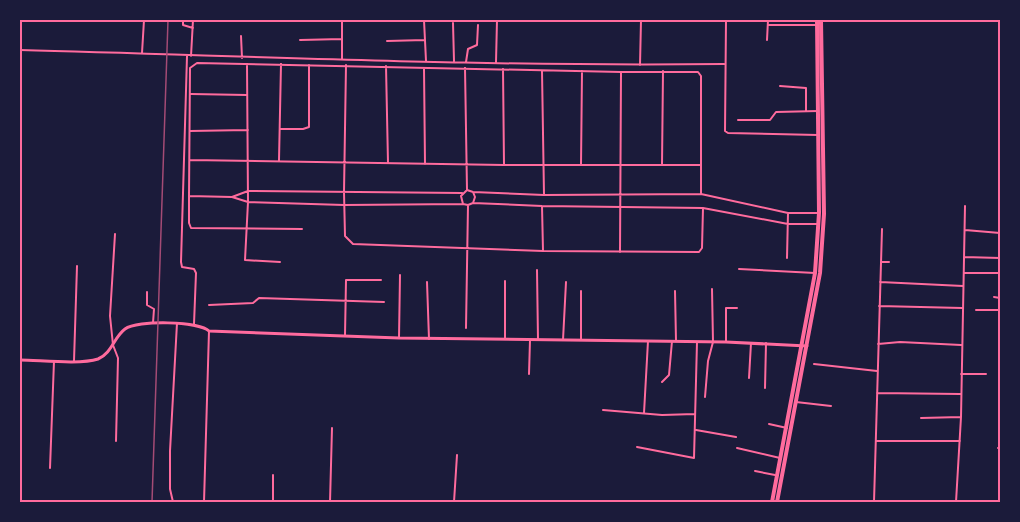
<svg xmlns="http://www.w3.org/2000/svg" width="1020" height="522" viewBox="0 0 1020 522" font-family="'PT Sans',sans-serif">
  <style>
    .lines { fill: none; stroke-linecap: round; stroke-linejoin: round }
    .minor { stroke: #ff6b9d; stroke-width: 2 }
    .secondary { stroke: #ff6b9d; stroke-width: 3 }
    .trunk { stroke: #ff6b9d; stroke-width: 4 }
    .rail { stroke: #a44b75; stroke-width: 1.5 }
    .neatline { fill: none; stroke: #ff6b9d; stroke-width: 2 }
  </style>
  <rect width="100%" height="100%" fill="#1b1b3a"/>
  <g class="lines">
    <!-- minor -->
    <path class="minor" d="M183,20V25L193,28
      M342,20V59
      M424,20L426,61
      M726,20L725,131L728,133L818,135
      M453,23L454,61
      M768,25H817
      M241,36L242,58
      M300,40L342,39
      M767,40L768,20
      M387,41L425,40
      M20,50C254,56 489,67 724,64
      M142,53L144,20
      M187,56L181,262L182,267L194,269L196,273L194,324
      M191,56L193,20
      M466,62L468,49L477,45L478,25
      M496,62L497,20
      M247,64L248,202L245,260L280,262
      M346,65L344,192L345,236L353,244L543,251L699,252L702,248L703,208
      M640,65L641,20
      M386,66L388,163
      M424,68L425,164
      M465,68L467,190
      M503,69L504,165
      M542,71L544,195
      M780,86L806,88V110
      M191,94L247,95
      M738,120H770L776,112L818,111
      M280,129H303L309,127V65
      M190,131L248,130
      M190,160L504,165H700
      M279,160L281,64
      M581,165L582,71
      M662,165L663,71
      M473,192L475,197L473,203L468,205L463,204L461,196L467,190L473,192L544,195L701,194L788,213H819
      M189,196L232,197L248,202L344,205L463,204
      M232,197L248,191L462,193
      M473,203L542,206L703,208L788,224H819
      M542,206L543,251
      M302,229L191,228L189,223V196L190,68L197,63L621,72H698L701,76V194
      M965,230L1000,233
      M115,234L110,316L113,345L118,358L116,441
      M620,252L621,72
      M964,257L1000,258
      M787,258L788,213
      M881,262H889
      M739,269L815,273
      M537,270L538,340
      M964,273H1000
      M427,282L429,339
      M880,282L963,286
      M675,291L676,341
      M147,292V305L154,309L153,323
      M994,297L1000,298
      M209,305L253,303L259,298L384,302
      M879,306L962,308
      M976,310H1000
      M466,328L468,205
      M345,335L346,280H381
      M399,338L400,275
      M505,339V281
      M563,340L566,282
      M581,340V291
      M726,342V308H737
      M878,344L900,342L961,345
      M74,361L77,266
      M814,364L877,371
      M529,374L530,340
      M961,374H986
      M749,378L751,343
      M662,382L669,375L672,341
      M765,388L766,343
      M877,393L960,394
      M705,397L708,361L713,342L712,289
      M796,402L831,406
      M603,410L662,415L695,414
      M644,413L648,341
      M921,418L961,417
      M769,424L787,428
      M696,430L736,437
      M876,441H960
      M637,447L694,458L697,342
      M737,448L780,458
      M998,448H1000
      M50,468L54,361
      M755,471L775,475
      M173,502L170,489V451L177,323
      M204,502L209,331
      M273,502V475
      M330,502L332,428
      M454,502L457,455
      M849,502H874
      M874,502L882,229
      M956,502L961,417L965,206"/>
    <!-- secondary -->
    <path class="secondary" d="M20,360C39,360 80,365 98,359C112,353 114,337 125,329C137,320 199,321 209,331L399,338L726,342L807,346"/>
    <!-- trunk -->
    <path class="trunk" d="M772,502L815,273L819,213L817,20
      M777,502L820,273L824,214L821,20"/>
    <!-- rail -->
    <path class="rail" d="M152,502L168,20"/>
  </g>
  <!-- border -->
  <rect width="1020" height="522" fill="none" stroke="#1b1b3a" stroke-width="42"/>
  <rect x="21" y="21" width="978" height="480" class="neatline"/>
</svg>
